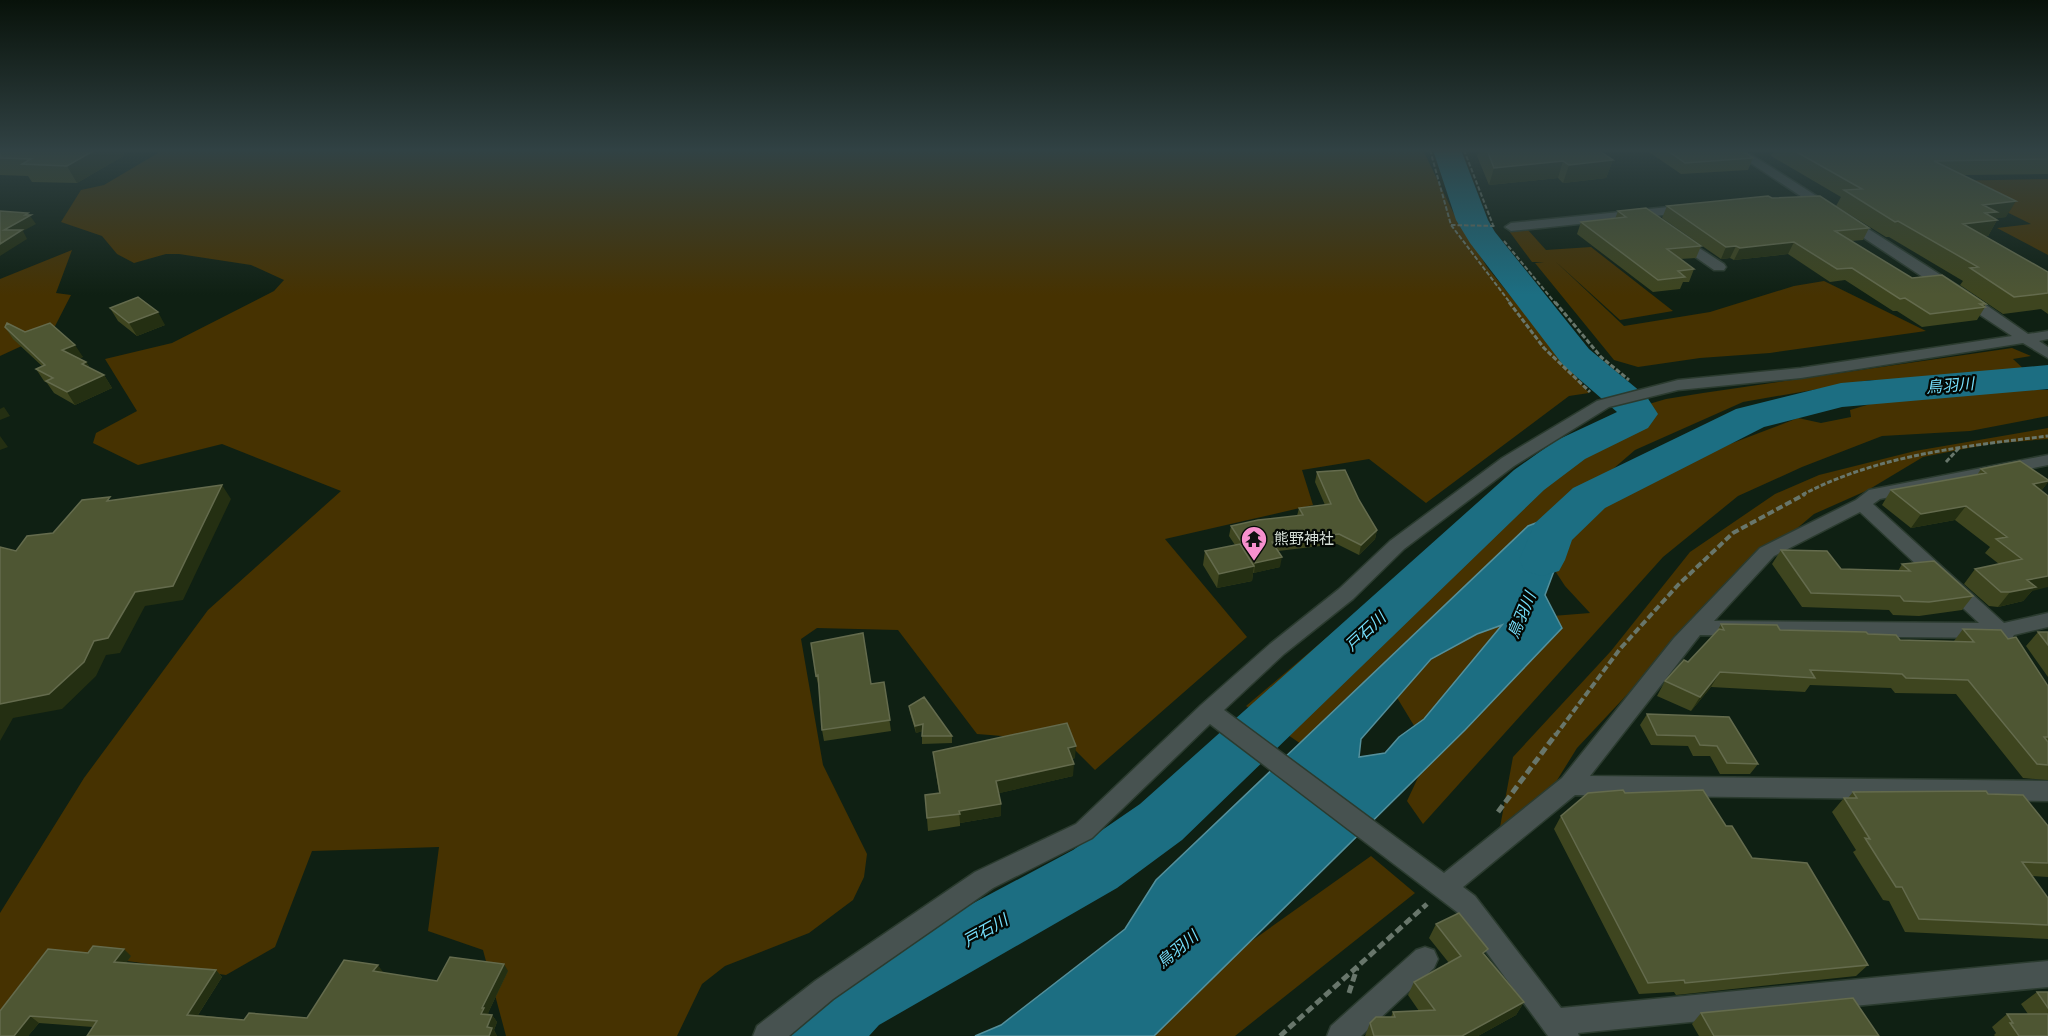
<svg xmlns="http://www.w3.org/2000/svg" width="2048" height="1036" viewBox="0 0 2048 1036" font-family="'Open Sans','Noto Sans JP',sans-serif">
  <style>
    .green { fill: #463201 }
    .water { fill: #1c6e82; stroke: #54909c; stroke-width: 1.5; fill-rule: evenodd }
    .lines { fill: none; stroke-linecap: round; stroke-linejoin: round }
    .river { fill: #1c6e82; fill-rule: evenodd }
    .minor-casing { stroke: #2b3b2f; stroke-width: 3 }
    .path-far3 { stroke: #68766b; stroke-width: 2; stroke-dasharray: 4.5 2; stroke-linecap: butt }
    .path-far2 { stroke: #68766b; stroke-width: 3; stroke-dasharray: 5 2; stroke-linecap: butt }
    .path-far1 { stroke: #68766b; stroke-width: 4; stroke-dasharray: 7 3; stroke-linecap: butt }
    .path { stroke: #68766b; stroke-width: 5; stroke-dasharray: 8 4; stroke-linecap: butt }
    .minor { fill: #475250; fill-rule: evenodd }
    .wall { fill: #3e451f }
    .shaded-wall { fill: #242f12 }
    .building { fill: #4e5633; stroke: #646b4d; stroke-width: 1.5 }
    .labels { text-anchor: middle; stroke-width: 4.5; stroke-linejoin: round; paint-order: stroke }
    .poi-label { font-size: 15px; fill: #d7e1d9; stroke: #030804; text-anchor: start }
    .water-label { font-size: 16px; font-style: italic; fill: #75defb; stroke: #030804 }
  </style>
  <rect width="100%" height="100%" fill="#0f2013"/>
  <!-- green -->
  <path class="green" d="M154,150H1423L1453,212L1487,267L1589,393L1569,396L1426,503L1369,459L1302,470L1313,505L1165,539L1247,637L1095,770L1066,741L977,734L898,630L817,628L801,639L823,765L867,854L864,877L853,900L809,933L725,966L702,984L677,1036H506L483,950L428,931L439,847L312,851L275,947L226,975L64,952L0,1025V913L84,778L208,610L341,491L222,444L138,465L93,443L96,433L137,411L105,359L172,343L274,291L284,280L251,265L179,254H166L134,263L117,254L102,236L61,222L81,190L104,185L158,153Z
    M2048,179V255L1997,228L2031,224L1944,181Z
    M1528,230L1546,250L1591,247L1673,311L1620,320L1555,261L1624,326L1710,312L1794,286L1824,281L1926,331L1770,353L1700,358L1638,367L1614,360L1535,263L1544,262H1532L1509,231Z
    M72,250L56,293L71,295L52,332L0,356V279Z
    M2012,348L2031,356L2013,359L2027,372L2006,375L2002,385L1870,380L1743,402L1635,450L1460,601L1301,744L1246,706L1497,493L1572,441L1618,413L1666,399L1703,393Z
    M1924,388L2048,390V416L1970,431L1882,436L1802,467L1738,496L1663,557L1423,824L1407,801L1430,752L1393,691L1433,644L1476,622L1590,613L1565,586L1546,557L1585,521L1619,497L1730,444L1798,418L1821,423L1851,417L1850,410Z
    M2048,428V439L1989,444L1923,457L1868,490L1814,514L1701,610L1667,652L1577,748L1546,798L1521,818L1500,827L1513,757L1611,651L1690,552L1775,494L1819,475L1915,451Z
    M1371,856L1415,893L1235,1036H1118Z"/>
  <!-- water -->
  <path class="water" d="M1578,507L1545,595L1562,628L1465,730L1154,1036H975L1001,1025L1125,929L1156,880L1528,526ZM1502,625L1424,719L1399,737L1385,753L1359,757L1361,739L1431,659L1477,634Z"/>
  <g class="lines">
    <!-- river -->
    <path class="river" d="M1433,150H1461L1488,220L1495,232L1589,349L1647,397L1658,414L1648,428L1585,459L1544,490L1182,840L1117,888L879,1025L869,1036H786L797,1012L831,979L1073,850L1140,804L1514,470L1555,441L1617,412L1563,365L1470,243L1456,220Z
      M2048,365V389L1842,407L1764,427L1605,508L1572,540L1565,560L1559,571L1542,576L1525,571L1519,560L1535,523L1573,488L1736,409L1841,383Z"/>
    <!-- minor casing -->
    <g class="minor-casing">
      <path id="minor" d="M1731,150H1744L1966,291L2028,334L2048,331V339L2039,341L2048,347V358L2023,343L1801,378L1678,390L1609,407L1514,466L1404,549L1353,599L1284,654L1224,710L1444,873L1562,778L1674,638L1760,548L1856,500L1869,490L2048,455V465L1880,499L1873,504L2004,623L2048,613V627L2014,635L2011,640L2004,642L1995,638L1700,635L1590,776L2048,781V801L1575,795L1463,887L1475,896L1561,1008L2048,961V987L1578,1033L1579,1036H1548L1457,912L1210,724L1092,838L993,888L833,999L789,1036H753L757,1026L815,981L975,872L1076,824L1201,705L1270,644L1339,589L1390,541L1502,458L1597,401L1678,380L1801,368L2012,336ZM1860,512L1979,623L1714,621L1774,556Z
        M1688,205L1694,209L1692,212L1511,231L1505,227L1511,223Z
        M1679,235L1724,264L1726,267L1724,270H1714L1674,242L1673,239Z
        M1425,947L1434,950L1438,959L1434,968L1361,1036H1327L1331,1026L1416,950Z"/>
    </g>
    <!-- path-far3 -->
    <path class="path-far3" d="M1430,150L1451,225L1511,304
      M1464,150L1493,225
      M1451,225L1495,226
      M1504,241L1556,304"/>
    <!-- path-far2 -->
    <path class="path-far2" d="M1509,302L1544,348L1590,392
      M1555,302L1601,357L1629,380
      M1946,462L1959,448
      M1802,495C1877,455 1966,446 2048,436"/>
    <!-- path-far1 -->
    <path class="path-far1" d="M1555,736L1620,649L1678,585L1733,533L1805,494"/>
    <!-- path -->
    <path class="path" d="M1498,812L1556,734
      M1349,993L1357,968
      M1280,1036L1427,904"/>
    <!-- minor -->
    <use href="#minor" class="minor"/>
  </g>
  <!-- wall -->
  <path class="wall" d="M0,150L125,155L77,183L32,182L28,176L0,175Z
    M1479,150H1598L1613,160L1606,178L1563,183L1558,178L1489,185L1477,156Z
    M1646,150H1741L1753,158L1748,170L1681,174Z
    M1774,150H2048V174L1963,175L2006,217L1995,218L1997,220L1988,236H1985L2048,272V314L2041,309L2003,314L1960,285L1963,281L1889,237H1886L1836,206L1841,197L1771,156Z
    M1772,198L1869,228L1863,240L1851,241L1912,278L1986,304L1984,307H1985L1977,320L1922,327L1897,311H1893L1845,280L1830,282L1788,254L1734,260L1730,258L1721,259L1662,218L1667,206Z
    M1618,211L1701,246L1696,258L1680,259L1694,269L1689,282H1683L1680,289L1653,292L1577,234L1581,222L1615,219Z
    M110,308L165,325L137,336L118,321Z
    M5,327L25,332L83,357L79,358L86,362L90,368L104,375L112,388L75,405L54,393L47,383L44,381L36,369L42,366L13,339Z
    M1981,469L2048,482L2041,491L2032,591L2023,601L1998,607L1989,606L1964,584L1975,569L1999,564L1985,553L1990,547L1955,520L1911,528L1882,505L1891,490L1977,475Z
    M1317,472L1359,500L1377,530L1375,539L1359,555L1337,544L1278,551L1280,567L1253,573L1252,581L1217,588L1203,565L1205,551L1235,545L1229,536L1231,526L1297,516L1299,508L1325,505L1315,482Z
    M1781,550L1841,569L1898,571L1902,564L1973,596L1962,610L1919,616L1893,615L1889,610L1802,607L1772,564Z
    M1721,624L1780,630L1868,634L1900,640L1954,641L1963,629L2048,686V780L2023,778L1956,694L1895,693L1891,688L1810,685L1805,692L1711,687L1691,711L1657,696L1665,681L1688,662L1715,635Z
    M2038,632H2048V677L2026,646Z
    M816,676L871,684L884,682L891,731L824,741L822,730L819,687Z
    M909,706L952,736V743L922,744V731L916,733L910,713Z
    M1647,714L1758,764L1750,774H1720L1710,756H1693L1688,746L1651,745L1640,725Z
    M933,752L1075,758L1072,759L1073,776L999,793L1001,804V816L960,823V826L928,831L925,795L939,793Z
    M1853,792L1988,794L2048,826V877L2032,876L2048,898V939L1905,932L1889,901L1883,900L1853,852L1856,850L1832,812L1844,798H1848Z
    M1625,793L1726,826L1752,858L1868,965L1856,976L1676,995L1674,992L1639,994L1554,829L1561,816Z
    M1436,924L1485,955L1524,1002L1516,1015L1478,1036H1365L1370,1023L1391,1017L1393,1012L1419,1011L1408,995L1414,982L1449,963L1429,938Z
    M88,953L131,956L126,963L216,970L222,977L198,1015L244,1020L307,1018L383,972V973L437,981L508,971L488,1013L489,1015H492L497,1022L494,1030L497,1036H87L93,1027L39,1023L28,1036H0Z
    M2037,992H2048V1036H1995L1994,1035L1996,1033L1992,1027L2007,1014H2028L2021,1004Z
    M1701,1013L1879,1036H1699L1692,1024Z"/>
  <!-- shaded-wall -->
  <path class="shaded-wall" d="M95,150H122L125,155L77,183L67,166Z
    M1613,160L1606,178L1563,183L1569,165Z
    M1563,161L1558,178L1489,185L1494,168Z
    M2016,201L2006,217L1993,219L1997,220L1988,236L1954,240L1963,224L1983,205Z
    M28,213L36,224L23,231L27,239L0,256V244L4,230Z
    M1794,242L1788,254L1734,260L1740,248Z
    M1736,246L1730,258L1721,259L1726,247Z
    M158,312L165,325L137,336L129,323Z
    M75,345L83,357L70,362L62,350Z
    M86,362L94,374L82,364Z
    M104,375L112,388L75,405L67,392Z
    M4,407L10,416L0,420V409Z
    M0,436L8,447L0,450Z
    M2048,481V482L2038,495L2033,484Z
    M222,485L231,499L183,600L145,606L120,653L106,655L96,676L62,709L13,718L0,741V704L94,641Z
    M1966,506L1955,520L1911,528L1921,514Z
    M1377,530L1375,539L1359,555L1361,545Z
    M1282,557L1280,567L1254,573L1255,563Z
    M1254,566L1252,581L1217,588L1219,574Z
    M2048,576V587L2032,591L2023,601L1998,607L2010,592L2027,580Z
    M1720,672L1711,687L1691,711L1700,697Z
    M923,724V731L916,733L915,726Z
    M1076,746L1075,758L1067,760L1068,748Z
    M1074,764L1073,776L996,794V781Z
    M1001,804V816L960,823L959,811Z
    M124,949L131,956L122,969L114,962Z
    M504,964L508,971L488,1013L489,1015L481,1014L482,1008Z
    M378,965L383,972L379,978L373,971Z
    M216,970L222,977L194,1021L187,1015Z
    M1524,1002L1516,1015L1478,1036H1462Z
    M492,1015L497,1022L494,1030L497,1036H489L487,1027Z
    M30,1016L39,1023L28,1036H14Z"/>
  <!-- building -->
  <path class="building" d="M0,150H95L67,166L22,164L31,159L0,158Z
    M1487,150H1598L1613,160L1569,165L1563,161L1494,168Z
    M1667,150H1741L1753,158L1685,163Z
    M1793,150H2041L2048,153V159L1934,161L2016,201L1983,205L1997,212L1985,213L1997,220L1963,224L2048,272V293L2014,297L1970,268L1978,267L1898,221L1895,222L1844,190L1862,189Z
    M1768,196L1772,198L1820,196L1869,228L1835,231L1912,278L1942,275L1986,304H1980L1985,307L1930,314L1905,298L1900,299L1852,268L1837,269L1794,242L1740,248L1736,246L1726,247L1667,206Z
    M1646,208L1701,246L1667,249L1694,269L1678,271L1685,277L1658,280L1581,222L1626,217L1618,211Z
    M0,211L28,213L25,215H31L4,230H22L0,244Z
    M138,297L158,312L129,323L110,308Z
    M7,323L25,332L50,323L75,345L62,350L86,362L82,364L104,375L67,392L46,381L53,378L36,369L45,365L5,327Z
    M2020,461L2048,480V481L2033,484L2048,496V576L2027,580L2036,587L2010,592H2001L1975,569L2022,559L1996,539L2007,537L1966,506L1921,514L1891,490L1986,473L1981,469Z
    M1345,470L1359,500L1377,530L1361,545L1339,534L1272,542L1282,557L1255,563L1231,526L1258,520L1303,515L1299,508L1331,504L1317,472Z
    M222,485L173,586L135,592L108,638L94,641L84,662L49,694L0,704V547L16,551L27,536L53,533L82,500L110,497L107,501Z
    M1240,544L1254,566L1219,574L1205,551Z
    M1781,550L1827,551L1841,569L1910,571L1902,564L1934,561L1973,596L1929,602L1904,601L1900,596L1811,593Z
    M1721,624L1777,625L1780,630L1866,632L1868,634L1896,635L1900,640L1974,642L1963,629L2001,630L2008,639L2016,637L2048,686V737H2044L2048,742V765L2037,764L1968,680L1906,678L1902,674L1810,670L1815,678L1720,672L1700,697L1665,681L1684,660L1688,662L1719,629L1724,630Z
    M2038,632H2048V645Z
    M863,633L871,684L884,682L890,720L822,730L818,675L816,676L811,643Z
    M924,697L952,736H922L923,724L915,726L909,706Z
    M1647,714L1729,717L1758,764L1727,763L1717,746L1700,745L1695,736L1657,735Z
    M1067,723L1076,746L1068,748L1074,764L996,781L1001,804L959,811L960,814L927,818L925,795L940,793L933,752Z
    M1623,790L1625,793L1703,790L1726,826H1732L1752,858L1807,863L1868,965L1685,983L1684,980L1648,983L1561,816L1588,793Z
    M1986,791L1988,794L2023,795L2048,826V863L2022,862L2048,898V925L1919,919L1902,887H1896L1865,838L1870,839L1844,798H1857L1853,792Z
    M1459,913L1488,949L1483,953L1524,1002L1462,1036H1374L1370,1023L1376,1017H1395L1393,1012L1435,1010L1414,982L1461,956L1436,924Z
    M93,946L124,949L114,962L216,970L187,1015L244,1020L249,1013L307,1018L344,960L378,965L373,971L437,981L450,957L504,964L482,1008H484L481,1014L492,1015L487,1027L492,1028L489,1036H87L97,1021L30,1016L14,1036H0V1011L48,949L88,953Z
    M2037,992H2048V1008Z
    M1853,998L1879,1036H1714L1701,1013Z
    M2007,1014H2048V1036H2019L2010,1023H2013Z"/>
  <!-- sky -->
  <linearGradient id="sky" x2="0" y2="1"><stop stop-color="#08120a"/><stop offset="0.51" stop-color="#314244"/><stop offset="1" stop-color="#314244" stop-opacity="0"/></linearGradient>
  <rect width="2048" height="295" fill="url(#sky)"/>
  <!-- icons -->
  <defs>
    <g id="temple-pin" transform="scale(1.35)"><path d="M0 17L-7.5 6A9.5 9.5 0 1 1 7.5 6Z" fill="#f790cd" stroke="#030804"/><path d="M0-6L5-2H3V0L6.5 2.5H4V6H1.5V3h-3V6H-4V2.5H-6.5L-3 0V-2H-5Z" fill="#111"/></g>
  </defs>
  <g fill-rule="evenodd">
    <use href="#temple-pin" x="1254" y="539"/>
  </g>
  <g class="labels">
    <!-- poi labels -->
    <g class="poi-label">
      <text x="1274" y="544">熊野神社</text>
    </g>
    <!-- water labels -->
    <g class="water-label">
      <text transform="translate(1950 385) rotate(-5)" y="6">鳥羽川</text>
      <text transform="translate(1521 615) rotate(-67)" y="6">鳥羽川</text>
      <text transform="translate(1365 631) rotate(-43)" y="6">戸石川</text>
      <text transform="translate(985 930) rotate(-29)" y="6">戸石川</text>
      <text transform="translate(1177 949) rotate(-40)" y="6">鳥羽川</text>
    </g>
  </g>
</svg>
